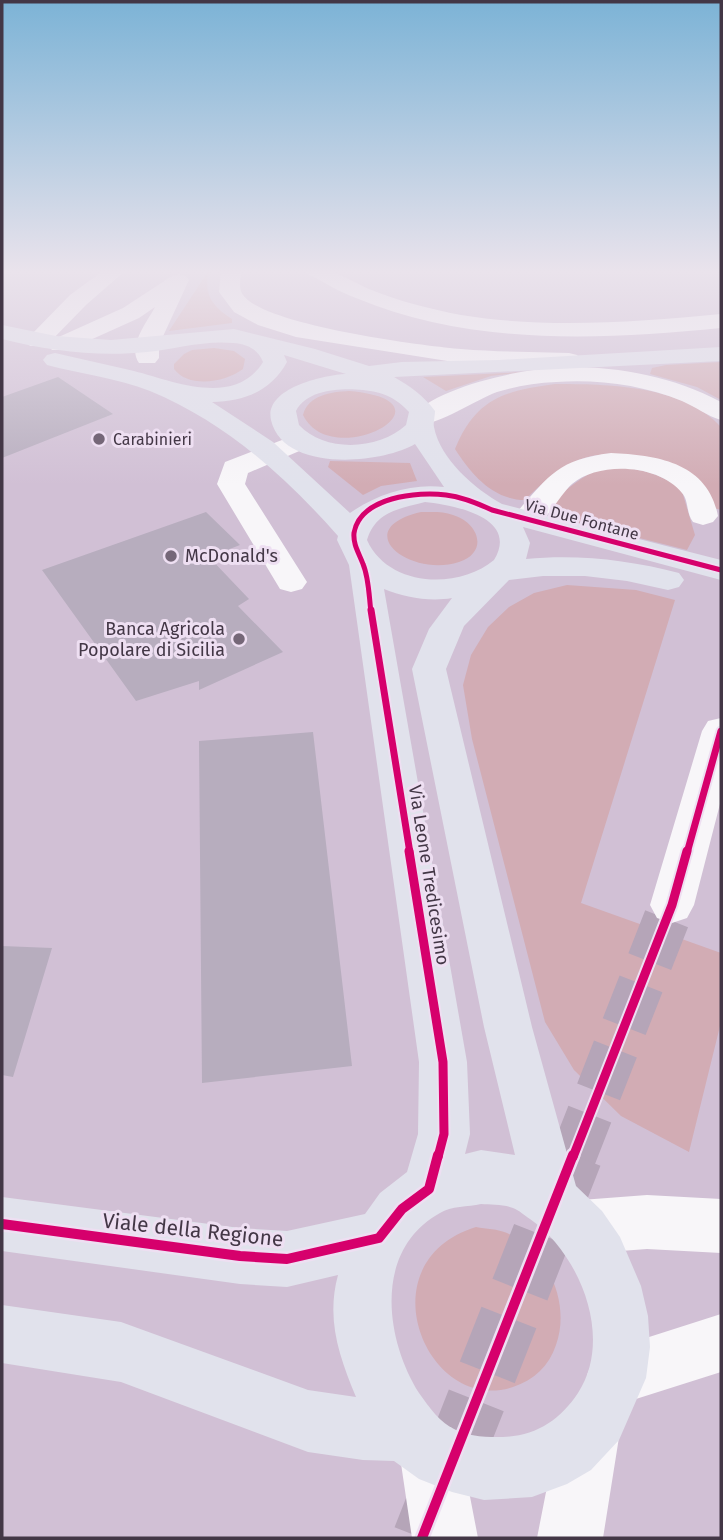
<svg xmlns="http://www.w3.org/2000/svg" width="723" height="1540" viewBox="0 0 723 1540" font-family="'Fira Sans',sans-serif">
  <style>
    .green { fill: #d2acb4 }
    .building { fill: #b7adbe }
    .lines { fill: none; stroke-linecap: round; stroke-linejoin: round }
    .minor-tunnel-far1 { stroke: #b5a5b8; stroke-width: 46; stroke-dasharray: 46 24; stroke-linecap: butt }
    .minor-tunnel { stroke: #b5a5b8; stroke-width: 59; stroke-dasharray: 59 30; stroke-linecap: butt }
    .minor { fill: #f8f6f9; fill-rule: evenodd }
    .major { fill: #e1e2ec; fill-rule: evenodd }
    .cycleway-far3-casing { stroke: #eedff2; stroke-width: 9 }
    .cycleway-far2-casing { stroke: #eedff2; stroke-width: 11 }
    .cycleway-far1-casing { stroke: #eedff2; stroke-width: 13 }
    .cycleway-casing { stroke: #eedff2; stroke-width: 15 }
    .cycleway-far3 { stroke: #d6006c; stroke-width: 5 }
    .cycleway-far2 { stroke: #d6006c; stroke-width: 7 }
    .cycleway-far1 { stroke: #d6006c; stroke-width: 9 }
    .cycleway { stroke: #d6006c; stroke-width: 10 }
    .poi-dot { fill: #756778; stroke: #eedff2; stroke-width: 2.5 }
    .labels { text-anchor: middle; stroke-width: 6; stroke-linejoin: round; paint-order: stroke }
    .far-poi-label { font-size: 16px; fill: #433746; stroke: #eedff2; text-anchor: start }
    .far-street-label { font-size: 16px; fill: #433746; stroke: #eedff2 }
    .poi-label { font-size: 18px; fill: #433746; stroke: #eedff2; text-anchor: start }
    .street-label { font-size: 18px; fill: #433746; stroke: #eedff2 }
    .near-street-label { font-size: 21px; fill: #433746; stroke: #eedff2 }
  </style>
  <rect width="100%" height="100%" fill="#d1c0d5"/>
  <!-- green -->
  <path class="green" d="M209,270C203,294 212,306 232,319V323L169,331Z
    M214,348L234,351L245,359L243,369C226,382 189,389 174,369V364L184,354L192,350Z
    M721,362V400L697,387L650,374L652,368L666,365Z
    M523,372L491,376L446,391L423,377Z
    M555,384C607,384 683,385 721,427V510L714,508L711,500C628,459 602,423 525,500C493,500 471,474 455,449C476,398 504,391 555,384Z
    M349,391C464,401 332,474 303,415C308,395 331,392 349,391Z
    M330,461L410,463L417,481L381,486L363,495L328,467Z
    M603,467C637,468 652,470 681,488L695,535L687,550L552,516L550,505C566,489 582,476 603,467Z
    M421,512C432,512 443,511 453,515C479,523 489,552 459,562C409,578 348,529 421,512Z
    M567,585L636,590L675,600L581,903L721,953V1022L689,1152L621,1116L574,1070L545,1022L472,739L463,685L471,655L488,627L509,607L534,593Z
    M476,1227C486,1229 498,1229 507,1233C548,1251 571,1303 556,1345C549,1366 534,1380 513,1387C427,1416 363,1262 476,1227Z"/>
  <!-- building -->
  <path class="building" d="M58,377L113,414L2,458V397Z
    M206,512L240,545L209,557L249,599L238,606L283,652L199,690V681L136,701L42,570Z
    M313,732L352,1066L202,1083L199,741Z
    M2,946L52,948L13,1077L2,1075Z"/>
  <g class="lines">
    <!-- minor-tunnel-far1 -->
    <path class="minor-tunnel-far1" d="M573,1157L672,905"/>
    <!-- minor-tunnel -->
    <path class="minor-tunnel" d="M422,1538L573,1155"/>
    <!-- minor -->
    <path class="minor" d="M104,270H126L86,305L46,346H30L26,341L30,336L70,295Z
      M221,270H241C241,275 239,285 241,291C251,324 425,346 461,349C497,352 533,352 569,353L577,355L581,360L577,365L569,367C622,367 674,377 721,402V420C707,416 696,407 682,401C643,385 598,379 556,382C536,383 516,386 497,392C475,400 433,429 414,424L410,419C433,386 530,367 568,367L460,363L296,337L258,325L234,312L219,292Z
      M305,270C333,267 344,278 369,289C398,301 430,309 461,315C547,329 635,322 721,314V328C599,340 472,346 356,298C339,292 324,282 308,274Z
      M179,274L186,276L189,280L159,345V358L155,363H139C127,347 147,322 155,307L139,318L68,350H52L48,345L52,340L123,308L172,276Z
      M295,435L304,437L308,443L304,449L248,473L245,484L307,582L302,589L291,592L280,589L217,484L225,462Z
      M611,453C658,455 708,463 718,516L713,522L703,525L693,522C686,513 689,501 682,493C659,464 599,461 572,484C560,495 549,517 537,525C530,529 522,527 516,525L511,519L516,513C550,475 557,460 611,453Z
      M721,718V800L694,905L687,918L672,923L657,918L650,905L702,731L708,721Z
      M647,1195L721,1199V1253L647,1249L581,1254L562,1246L554,1227L562,1208L581,1200Z
      M721,1314V1372L617,1405L596,1396L587,1375L596,1354Z
      M589,1400L611,1409L620,1431L603,1538H537L558,1431L567,1409Z
      M430,1419L452,1428L461,1450L478,1538H412L399,1450L408,1428Z"/>
    <!-- major -->
    <path class="major" d="M2,325L56,336L111,340L234,329L315,349L369,366L402,362L499,360L721,347V361L394,377C410,386 424,396 435,411C435,416 433,423 434,427C440,459 475,489 502,504L721,560V580L523,527L530,543L526,559C578,554 629,560 679,573L684,580L679,587L668,590L627,581L585,576H543L509,580L464,626L446,669L532,1027L576,1186L602,1211L620,1237L641,1286L648,1316L650,1347L646,1378L619,1440L591,1470L567,1484L532,1497L484,1500L452,1492L419,1479L394,1461L363,1460L308,1452L121,1382L2,1363V1305L121,1322L308,1390L356,1397C339,1356 326,1319 338,1275L287,1287L240,1284L2,1251V1197L240,1228L287,1231L365,1214L380,1193L407,1172L418,1134L419,1062L349,565L337,540L338,536C285,476 225,422 150,391C117,378 81,374 47,365L43,360L47,355L55,353C81,359 108,365 134,371C173,381 235,408 263,362C258,349 247,344 233,343C205,340 175,349 147,352C98,357 50,351 2,339ZM284,355L346,374C324,375 264,388 271,420C283,473 381,464 415,444L444,487C411,483 377,494 350,513L273,442L212,402C245,401 271,391 287,362ZM363,390C383,392 395,397 409,412L406,425C379,450 325,453 299,425L296,411C307,389 342,388 363,390ZM425,502C453,505 520,517 494,560C458,590 388,587 367,540C376,511 399,509 425,502ZM384,589C404,597 429,602 452,598L429,629L412,669L484,1027L515,1155L481,1150L465,1154L470,1134L467,1062ZM481,1204C491,1205 503,1204 513,1208C519,1210 525,1216 530,1219C580,1254 614,1338 578,1393C560,1420 536,1436 503,1437C488,1437 470,1437 456,1430C440,1423 429,1407 419,1393C385,1339 373,1250 440,1213C451,1206 468,1207 481,1204Z"/>
    <!-- cycleway-far3 casing -->
    <g class="cycleway-far3-casing">
      <path id="cycleway-far3" d="M371,612C369,597 369,578 363,564C359,553 353,545 354,533C360,497 418,491 446,495C462,497 477,503 492,510L721,570"/>
    </g>
    <!-- cycleway-far2 casing -->
    <g class="cycleway-far2-casing">
      <path id="cycleway-far2" d="M371,610L410,853
        M687,853L721,731"/>
    </g>
    <!-- cycleway-far1 casing -->
    <g class="cycleway-far1-casing">
      <path id="cycleway-far1" d="M409,851L443,1062L444,1134L438,1157
        M573,1157L672,905L687,851"/>
    </g>
    <!-- cycleway casing -->
    <g class="cycleway-casing">
      <path id="cycleway" d="M2,1224L240,1256L287,1259L379,1238L402,1209L429,1189L438,1155
        M422,1538L573,1155"/>
    </g>
    <!-- cycleway-far3 -->
    <use href="#cycleway-far3" class="cycleway-far3"/>
    <!-- cycleway-far2 -->
    <use href="#cycleway-far2" class="cycleway-far2"/>
    <!-- cycleway-far1 -->
    <use href="#cycleway-far1" class="cycleway-far1"/>
    <!-- cycleway -->
    <use href="#cycleway" class="cycleway"/>
  </g>
  <!-- sky -->
  <linearGradient id="sky" x2="0" y2="1"><stop stop-color="#7cb3d6"/><stop offset="0.56" stop-color="#eae3ec"/><stop offset="1" stop-color="#eae3ec" stop-opacity="0"/></linearGradient>
  <rect width="723" height="485" fill="url(#sky)"/>
  <!-- markers -->
  <g class="poi-dot">
    <circle cx="99" cy="439" r="7"/>
    <circle cx="171" cy="556" r="7"/>
    <circle cx="239" cy="639" r="7"/>
  </g>
  <g class="labels">
    <!-- far-poi labels -->
    <g class="far-poi-label">
      <text x="113" y="445">Carabinieri</text>
    </g>
    <!-- far-street labels -->
    <g class="far-street-label">
      <text transform="translate(582 519) rotate(15)" y="6">Via Due Fontane</text>
    </g>
    <!-- poi labels -->
    <g class="poi-label">
      <text x="185" y="562">McDonald's</text>
      <text x="225" y="635" text-anchor="end">Banca Agricola<tspan x="225" dy="21">Popolare di Sicilia</tspan></text>
    </g>
    <!-- street labels -->
    <g class="street-label">
      <text transform="translate(429 875) rotate(81)" y="6">Via Leone Tredicesimo</text>
    </g>
    <!-- near-street labels -->
    <g class="near-street-label">
      <text transform="translate(193 1230) rotate(6)" y="7">Viale della Regione</text>
    </g>
  </g>
  <!-- border -->
  <rect width="723" height="1540" fill="none" stroke="#433746" stroke-width="7"/>
</svg>
